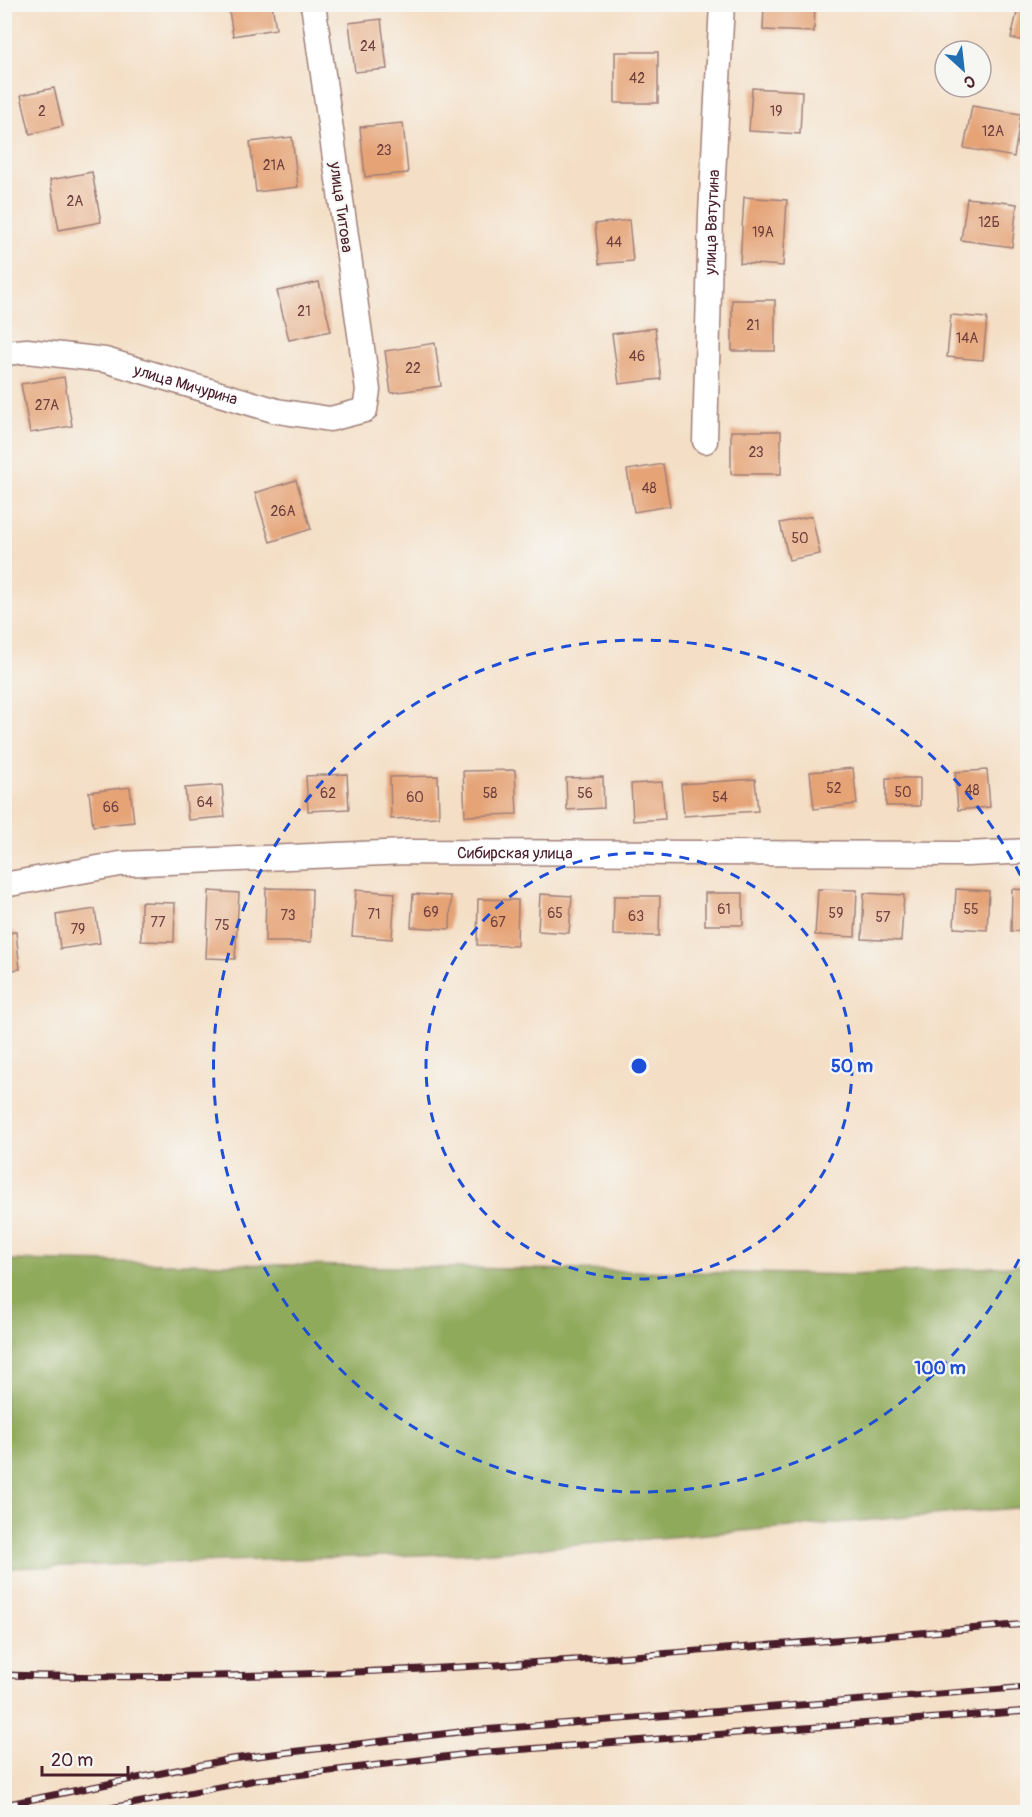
<svg xmlns="http://www.w3.org/2000/svg" width="1032" height="1817" viewBox="0 0 1032 1817" font-family="Pangolin,sans-serif">
  <style>
    .forest { fill: #90aa5c; stroke: #6d6444; stroke-width: 1.5 }
    .building { fill: #e5a376 }
    .lines { fill: none; stroke-linecap: round; stroke-linejoin: round }
    .street-casing { stroke: #9f7f78; stroke-width: 27 }
    .street { stroke: #fff; stroke-width: 24 }
    .rail-casing { stroke: #4a1f2b; stroke-width: 7 }
    .rail { stroke: #f6f6f2; stroke-width: 4.5; stroke-dasharray: 14; stroke-linecap: butt }
    .ring { fill: none; stroke: #1d4ed8; stroke-width: 3; stroke-dasharray: 10 8 }
    .labels { text-anchor: middle; stroke-width: 4.5; stroke-linejoin: round; paint-order: stroke }
    .number-label { font-size: 14px; fill: #71403e }
    .street-label { font-size: 16px; fill: #4a1f2b; stroke: #f6f6f2 }
    .centre { fill: #1d4ed8; stroke: #f6f6f2; stroke-width: 3 }
    .ring-label { font-size: 18px; text-anchor: middle; font-weight: bold; fill: #1d4ed8; stroke: #f6f6f2; stroke-width: 4.5; stroke-linejoin: round; paint-order: stroke }
  </style>
  <rect width="100%" height="100%" fill="#f6f6f2"/>
  <filter id="ink" filterUnits="userSpaceOnUse"><feTurbulence type="fractalNoise" baseFrequency=".0167" numOctaves="2"/><feDisplacementMap in="SourceGraphic" scale="12" xChannelSelector="R" yChannelSelector="G"/><feConvolveMatrix kernelMatrix="1 2 1 2 8 2 1 2 1" color-interpolation-filters="sRGB"/></filter>
  <filter id="wash" filterUnits="userSpaceOnUse"><feTurbulence type="fractalNoise" baseFrequency=".008" numOctaves="4" result="noise"/><feDisplacementMap in="SourceGraphic" scale="24" xChannelSelector="R" yChannelSelector="G"/><feGaussianBlur stdDeviation="1.35" result="paint"/><feColorMatrix in="noise" values="0 0 0 0 0 0 0 0 0 0 0 0 0 0 0 0 0 1.4 0 .05"/><feComposite in="paint" operator="in"/></filter>
  <g filter="url(#wash)">
    <rect width="100%" height="100%" fill="#f4dfc6"/>
    <!-- forest -->
    <path class="forest" d="M4,1260L855,1275L1027,1265V1507L479,1553L5,1568Z"/>
    <g id="blocks">
      <!-- building -->
      <path class="building" d="M228,4H272L276,29L233,36Z
        M764,4H815L814,32L763,30Z
        M1019,4H1028V42L1011,38Z
        M381,19L387,69L355,72L349,23Z
        M615,52H658V103H615Z
        M54,88L63,126L30,134L21,95Z
        M752,88L802,91L800,134L749,131Z
        M972,106L1021,114L1014,157L964,148Z
        M403,123L408,173L365,177L360,127Z
        M292,137L298,187L256,192L250,142Z
        M92,172L101,222L59,230L50,180Z
        M744,197L787,200L783,266L740,263Z
        M967,198L1017,204L1012,247L961,240Z
        M629,220L633,261L599,264L595,224Z
        M319,282L331,331L289,340L277,291Z
        M732,300H775V351H732Z
        M951,315L987,318L983,360L947,357Z
        M655,328L661,379L619,384L612,334Z
        M435,343L441,386L391,393L385,351Z
        M64,377L72,426L30,433L21,384Z
        M731,431H781V474H731Z
        M663,464L670,506L634,512L627,470Z
        M296,480L311,529L270,542L255,493Z
        M812,516L820,554L789,560L780,523Z
        M853,768L857,804L814,809L810,772Z
        M515,770L517,814L465,816L463,771Z
        M987,770L990,807L958,810L955,772Z
        M347,774L349,809L308,811L306,776Z
        M438,776L439,817L391,819L390,777Z
        M603,777L604,808L567,810L566,778Z
        M886,778H920V806H886Z
        M755,779L758,811L684,816L681,784Z
        M662,782L665,819L633,821L631,784Z
        M222,785L225,817L188,820L185,788Z
        M130,787L134,822L93,826L89,792Z
        M266,888L312,889L311,942H265Z
        M818,889L857,890L855,937L815,935Z
        M956,889L989,891L987,930L954,928Z
        M1012,889L1028,890V932L1011,931Z
        M356,890L395,893L392,939L352,936Z
        M209,891L239,893L235,959L206,958Z
        M705,893H743V925H705Z
        M864,893L904,895L901,941L862,939Z
        M413,894L451,896L450,929L411,927Z
        M540,894L572,896L569,933L538,931Z
        M614,896H660L659,936L613,935Z
        M478,899L518,900L517,946L477,945Z
        M141,902L175,903L174,942L141,941Z
        M95,909L100,943L60,949L56,915Z
        M16,932L20,969L4,971V933Z"/>
    </g>
  </g>
  <g filter="url(#ink)">
    <use href="#blocks" fill-opacity="0" stroke="#9f7f78" stroke-width="1.5"/>
    <g class="lines">
      <!-- street casing -->
      <g class="street-casing">
        <g id="street">
          <path id="s1" d="M4,353L27,351L105,360L277,411L330,419L365,410L368,390L313,4"/>
          <path id="s2" d="M705,441L711,214L722,4"/>
          <path id="s3" d="M4,885L120,864L407,852L967,854L1028,851"/>
        </g>
      </g>
      <!-- street -->
      <use href="#street" class="street"/>
      <!-- rail casing -->
      <g class="rail-casing">
        <path id="rail" d="M4,1675C346,1685 688,1652 1028,1624
          M4,1805L231,1759L468,1731L1028,1687
          M90,1812L256,1780L476,1753L1028,1711"/>
      </g>
      <!-- rail -->
      <use href="#rail" class="rail"/>
    </g>
  </g>
  <!-- distance rings -->
  <g class="ring">
    <circle cx="639" cy="1066" r="213"/>
    <path d="M1027 1243A426 426 0 1 1 1027 889"/>
  </g>
  <g class="labels">
    <!-- number labels -->
    <g class="number-label">
      <text x="368" y="51">24</text>
      <text x="637" y="83">42</text>
      <text x="42" y="116">2</text>
      <text x="776" y="116">19</text>
      <text x="993" y="136">12А</text>
      <text x="384" y="155">23</text>
      <text x="274" y="170">21А</text>
      <text x="75" y="206">2А</text>
      <text x="989" y="227">12Б</text>
      <text x="763" y="237">19А</text>
      <text x="614" y="247">44</text>
      <text x="304" y="316">21</text>
      <text x="753" y="330">21</text>
      <text x="967" y="343">14А</text>
      <text x="637" y="361">46</text>
      <text x="413" y="373">22</text>
      <text x="47" y="410">27А</text>
      <text x="756" y="457">23</text>
      <text x="649" y="493">48</text>
      <text x="283" y="516">26А</text>
      <text x="800" y="543">50</text>
      <text x="834" y="793">52</text>
      <text x="972" y="795">48</text>
      <text x="903" y="797">50</text>
      <text x="328" y="798">62</text>
      <text x="490" y="798">58</text>
      <text x="585" y="798">56</text>
      <text x="415" y="802">60</text>
      <text x="720" y="802">54</text>
      <text x="205" y="807">64</text>
      <text x="111" y="812">66</text>
      <text x="724" y="914">61</text>
      <text x="971" y="914">55</text>
      <text x="431" y="917">69</text>
      <text x="555" y="918">65</text>
      <text x="836" y="918">59</text>
      <text x="374" y="919">71</text>
      <text x="288" y="920">73</text>
      <text x="636" y="921">63</text>
      <text x="883" y="922">57</text>
      <text x="158" y="927">77</text>
      <text x="498" y="927">67</text>
      <text x="222" y="930">75</text>
      <text x="78" y="934">79</text>
    </g>
    <!-- street labels -->
    <g class="street-label">
      <text transform="translate(342 207) rotate(82)" y="6">улица Титова</text>
      <text dy="6" stroke="none"><textPath href="#s2" startOffset="219">улица Ватутина</textPath></text>
      <text dy="6" stroke="none"><textPath href="#s1" startOffset="186">улица Мичурина</textPath></text>
      <text dy="6" stroke="none"><textPath href="#s3" startOffset="513">Сибирская улица</textPath></text>
    </g>
  </g>
  <circle cx="639" cy="1066" r="9" class="centre"/>
  <g class="ring-label">
    <text x="852" y="1072">50 m</text>
    <text x="940" y="1374">100 m</text>
  </g>
  <!-- margin -->
  <rect width="1032" height="1817" fill="none" stroke="#f6f6f2" stroke-width="24"/>
  <!-- north arrow -->
  <g transform="translate(963 69) rotate(153)"><circle r="28" fill="#f6f6f2" stroke="#b1a0a2" stroke-width="1.5"/>
  <path d="M0-4.5L10 22L0 15L-10 22Z" fill="#1f6fb2"/>
  <text y="-9" font-size="16" font-weight="bold" text-anchor="middle" fill="#4a1f2b">С</text>
  </g>
  <!-- scale -->
  <path d="M42 1766v9h86v-9" fill="none" stroke="#4a1f2b" stroke-width="3"/>
  <text x="51" y="1766" font-size="18" fill="#4a1f2b" stroke="#f6f6f2" stroke-width="4.5" paint-order="stroke">20 m</text>
</svg>
